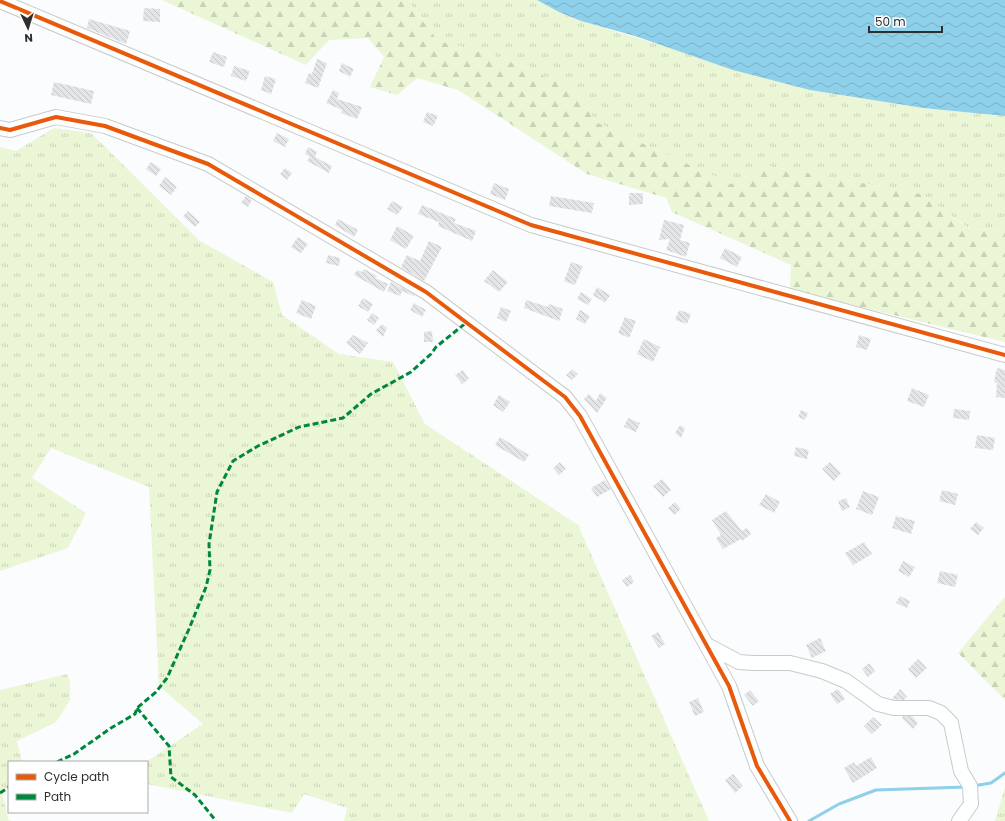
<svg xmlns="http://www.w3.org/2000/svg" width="1005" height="821" viewBox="0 0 1005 821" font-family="Poppins,sans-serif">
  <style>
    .grass { fill: url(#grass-tufts) }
    .forest { fill: url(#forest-firs) }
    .water { fill: url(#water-waves) }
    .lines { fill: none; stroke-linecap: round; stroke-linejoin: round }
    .stream { stroke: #8ecfe9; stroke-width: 3 }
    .building { fill: url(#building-back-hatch) }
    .minor-casing { stroke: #c9cacb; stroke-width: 16 }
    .minor { stroke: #feffff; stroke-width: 14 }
    .quiet { stroke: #00873e; stroke-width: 3; stroke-dasharray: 6 3; stroke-linecap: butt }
    .cycleway-casing { stroke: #fff; stroke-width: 6 }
    .cycleway { stroke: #e8590c; stroke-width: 4 }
  </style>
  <defs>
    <pattern id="grass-tufts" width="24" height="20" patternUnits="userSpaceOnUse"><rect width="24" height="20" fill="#eaf6d6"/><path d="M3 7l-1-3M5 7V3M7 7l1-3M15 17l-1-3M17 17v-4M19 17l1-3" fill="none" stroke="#c9d3b8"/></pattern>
    <pattern id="forest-firs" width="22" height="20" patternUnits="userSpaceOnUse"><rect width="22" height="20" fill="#eaf6d6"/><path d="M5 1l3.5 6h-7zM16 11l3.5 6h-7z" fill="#c9d3b8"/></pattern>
    <pattern id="water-waves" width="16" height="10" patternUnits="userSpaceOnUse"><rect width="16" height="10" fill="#8ecfe9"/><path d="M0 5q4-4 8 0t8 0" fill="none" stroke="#7bb2c8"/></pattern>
    <pattern id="building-back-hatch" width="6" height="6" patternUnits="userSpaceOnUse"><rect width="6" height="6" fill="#e4e5e6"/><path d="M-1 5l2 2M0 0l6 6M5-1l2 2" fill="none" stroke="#c4c5c6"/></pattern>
  </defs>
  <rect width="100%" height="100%" fill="#fbfcfd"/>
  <!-- grass -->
  <path class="grass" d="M407,0H537L559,12L581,21L810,90L923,108L1005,116V230L970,229L921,194L770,166L731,184L598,123L571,88L492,54L438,41Z
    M54,128L91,133L200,241L273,282L282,315L339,354L393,362L425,424L578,525L709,821H344L347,808L304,794L292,813L147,784L146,762L203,724L159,686L149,487L51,448L32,478L86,513L68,548L0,571V147L16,151Z
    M67,674L70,682V700L56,722L17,741L22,762H9V786L2,792L8,819L11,821H0V690Z
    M1005,787V821H995Z"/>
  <!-- forest -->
  <path class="forest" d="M162,0H407L438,41L492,54L571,88L598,123L731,184L770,166L921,194L969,229L1005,230V342L790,290L791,265L672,212L666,198L587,174L458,90L417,78L397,95L370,87L384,57L368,38L329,40L306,65Z
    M1004,598H1005V700L958,653Z"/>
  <!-- water -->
  <path class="water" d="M537,0H1005V116L923,108L810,90L733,70L635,36L581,21L559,12Z"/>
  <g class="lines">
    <!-- stream -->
    <path class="stream" d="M973,786L991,783L1005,773
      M809,821L839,804L876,790L966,787"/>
  </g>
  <!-- building -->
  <path class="building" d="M144,8L160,9V22L143,21Z
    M89,19L130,31L126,44L87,28Z
    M213,52L227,57L224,67L209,62Z
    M317,59L327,63L318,88L305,83L309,73L312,74Z
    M342,63L354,69L350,77L339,71Z
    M234,66L250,71L246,81L231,76Z
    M265,76L276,79L271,94L261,90Z
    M54,82L94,91L91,104L51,95Z
    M333,90L339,93L337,99L362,107L357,119L341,113L342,110L326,103Z
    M427,112L438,116L433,126L423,122Z
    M277,133L289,139L285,147L273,141Z
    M308,147L317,152L315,157L332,166L329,173L307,161L310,157L305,154Z
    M151,162L161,169L156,176L146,169Z
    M285,168L292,173L287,180L280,174Z
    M165,177L177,187L171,195L159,186Z
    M494,183L509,189L505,200L490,194Z
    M629,193H643V204L629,205Z
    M246,196L252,200L248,207L241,203Z
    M551,196L594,203L592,213L549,206Z
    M392,201L403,207L397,215L387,209Z
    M422,205L456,219L454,223L476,231L472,241L438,226L439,222L418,214Z
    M188,211L200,222L195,227L183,216Z
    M338,219L358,230L354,237L335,225Z
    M664,220L684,225L680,240L690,243L686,257L666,250L670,239L659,240Z
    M397,226L414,236L406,249L390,240Z
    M298,237L308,244L301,253L291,247Z
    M429,241L442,247L424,281L401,267L407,255L420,261Z
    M725,248L742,257L737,267L720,258Z
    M328,255L340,258L339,266L326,263Z
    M571,262L583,266L575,285L564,281Z
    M364,269L377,276L375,278L388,284L384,292L354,275L357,270L362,272Z
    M493,270L508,282L499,292L484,281Z
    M391,282L415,295L414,296L402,291L400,296L387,291Z
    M597,287L610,295L605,303L593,295Z
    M581,292L592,299L588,305L577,299Z
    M363,298L373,304L368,312L358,306Z
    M302,300L316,306L311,319L296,313Z
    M526,300L548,307L549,304L563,309L559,321L524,308Z
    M414,303L426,310L422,317L410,310Z
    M501,307L511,311L506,322L497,318Z
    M580,310L590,316L585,324L576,319Z
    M679,310L691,314L687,324L675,320Z
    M372,313L379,318L374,325L367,320Z
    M625,317L636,321L629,338L618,333Z
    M382,324L387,328L383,337L376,330Z
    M432,331L433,342H424V332Z
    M353,335L368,343L360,354L346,343Z
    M859,335L871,339L867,350L856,347Z
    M644,339L660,347L653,362L637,354Z
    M997,368L1005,370V398L996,397L997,383L994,382Z
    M572,369L578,374L572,380L566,375Z
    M463,370L469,379L462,384L455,375Z
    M912,388L929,395L924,407L907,401Z
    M600,393L607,398L597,413L584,399L589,394L596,401Z
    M499,395L510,402L503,412L493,405Z
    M954,409L970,411L969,420L953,418Z
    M801,410L808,413L805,420L798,417Z
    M628,418L640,423L636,432L624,427Z
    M680,425L685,428L681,438L675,433Z
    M977,435L995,438L993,450L975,448Z
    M500,437L529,455L524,462L495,445Z
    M796,447L809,450L807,459L794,456Z
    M560,462L566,469L559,475L553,468Z
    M830,462L841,473L834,481L822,469Z
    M662,479L671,490L663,497L653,486Z
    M605,480L611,489L597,497L591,488Z
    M942,490L958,494L955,505L939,501Z
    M863,491L879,497L872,515L856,509Z
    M766,494L780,502L774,513L759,505Z
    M846,498L850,507L842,511L838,501Z
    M675,502L681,509L674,515L668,508Z
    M726,511L742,531L747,528L751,534L742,541L741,539L723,549L716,538L721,535L712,520Z
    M896,516L915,521L911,534L892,528Z
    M976,522L984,528L978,535L970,529Z
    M864,542L872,554L853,565L845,553Z
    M903,561L915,567L909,577L898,571Z
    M940,571L958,575L955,587L937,583Z
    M630,575L634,582L627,587L622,580Z
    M900,596L910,601L907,608L896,603Z
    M658,632L665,644L659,648L651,636Z
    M820,638L826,651L812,658L806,645Z
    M918,659L927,668L916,678L908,669Z
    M869,663L875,671L868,677L862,669Z
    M838,689L845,699L837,704L830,694Z
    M900,689L907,697L904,700L892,699Z
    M750,690L759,701L753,706L744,695Z
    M698,698L704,712L695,716L689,702Z
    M903,716H912L918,723L913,729L902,718Z
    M873,717L882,725L872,734L864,726Z
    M871,757L877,768L853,783L844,768L854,762L856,766Z
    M733,774L743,786L735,793L725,780Z"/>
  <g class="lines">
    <!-- minor casing -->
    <g class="minor-casing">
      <path id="minor" d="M0,1L531,225L1005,355
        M0,128L10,130L56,117L105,126L208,164L426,292L565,397L580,416L729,686L757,766L790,821
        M707,645L739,662L753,663H790L822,671L846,681L878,704L894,708H929L941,713L951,723L961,771L970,786L971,804L959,821"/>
    </g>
    <!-- minor -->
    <use href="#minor" class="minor"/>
    <!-- quiet -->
    <path class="quiet" d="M137,708L169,746L171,777L195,795L216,821
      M57,762L74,754L111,728L135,714L137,708L156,692L167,678L189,629L206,587L210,570L209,544L217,492L233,461L258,446L299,427L343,418L371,394L411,372L431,354L436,347L467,322
      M0,793L9,787"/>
    <!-- cycleway casing -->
    <g class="cycleway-casing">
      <path id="cycleway" d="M0,1L531,225L1005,355
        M0,128L10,130L56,117L105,126L208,164L426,292L565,397L580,416L729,686L757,766L790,821"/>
    </g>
    <!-- cycleway -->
    <use href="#cycleway" class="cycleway"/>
  </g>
  <!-- legend -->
  <rect x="8" y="761" width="140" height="52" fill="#ffffff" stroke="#ababac"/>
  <rect x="16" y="774" width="20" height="6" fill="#e8590c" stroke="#ababac"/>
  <text x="44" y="781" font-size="12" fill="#2e2e2f">Cycle path</text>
  <rect x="16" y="794" width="20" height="6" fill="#00873e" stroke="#ababac"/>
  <text x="44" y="801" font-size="12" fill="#2e2e2f">Path</text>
  <!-- north arrow -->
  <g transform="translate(28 28) rotate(176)" stroke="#ffffff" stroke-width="3" paint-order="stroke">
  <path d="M0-3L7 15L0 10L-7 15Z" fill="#2e2e2f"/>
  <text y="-6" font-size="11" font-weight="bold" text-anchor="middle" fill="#2e2e2f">N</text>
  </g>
  <!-- scale -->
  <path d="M869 26v6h73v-6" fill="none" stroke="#2e2e2f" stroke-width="2"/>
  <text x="875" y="26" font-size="12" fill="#2e2e2f" stroke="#ffffff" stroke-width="3" paint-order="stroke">50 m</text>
</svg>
